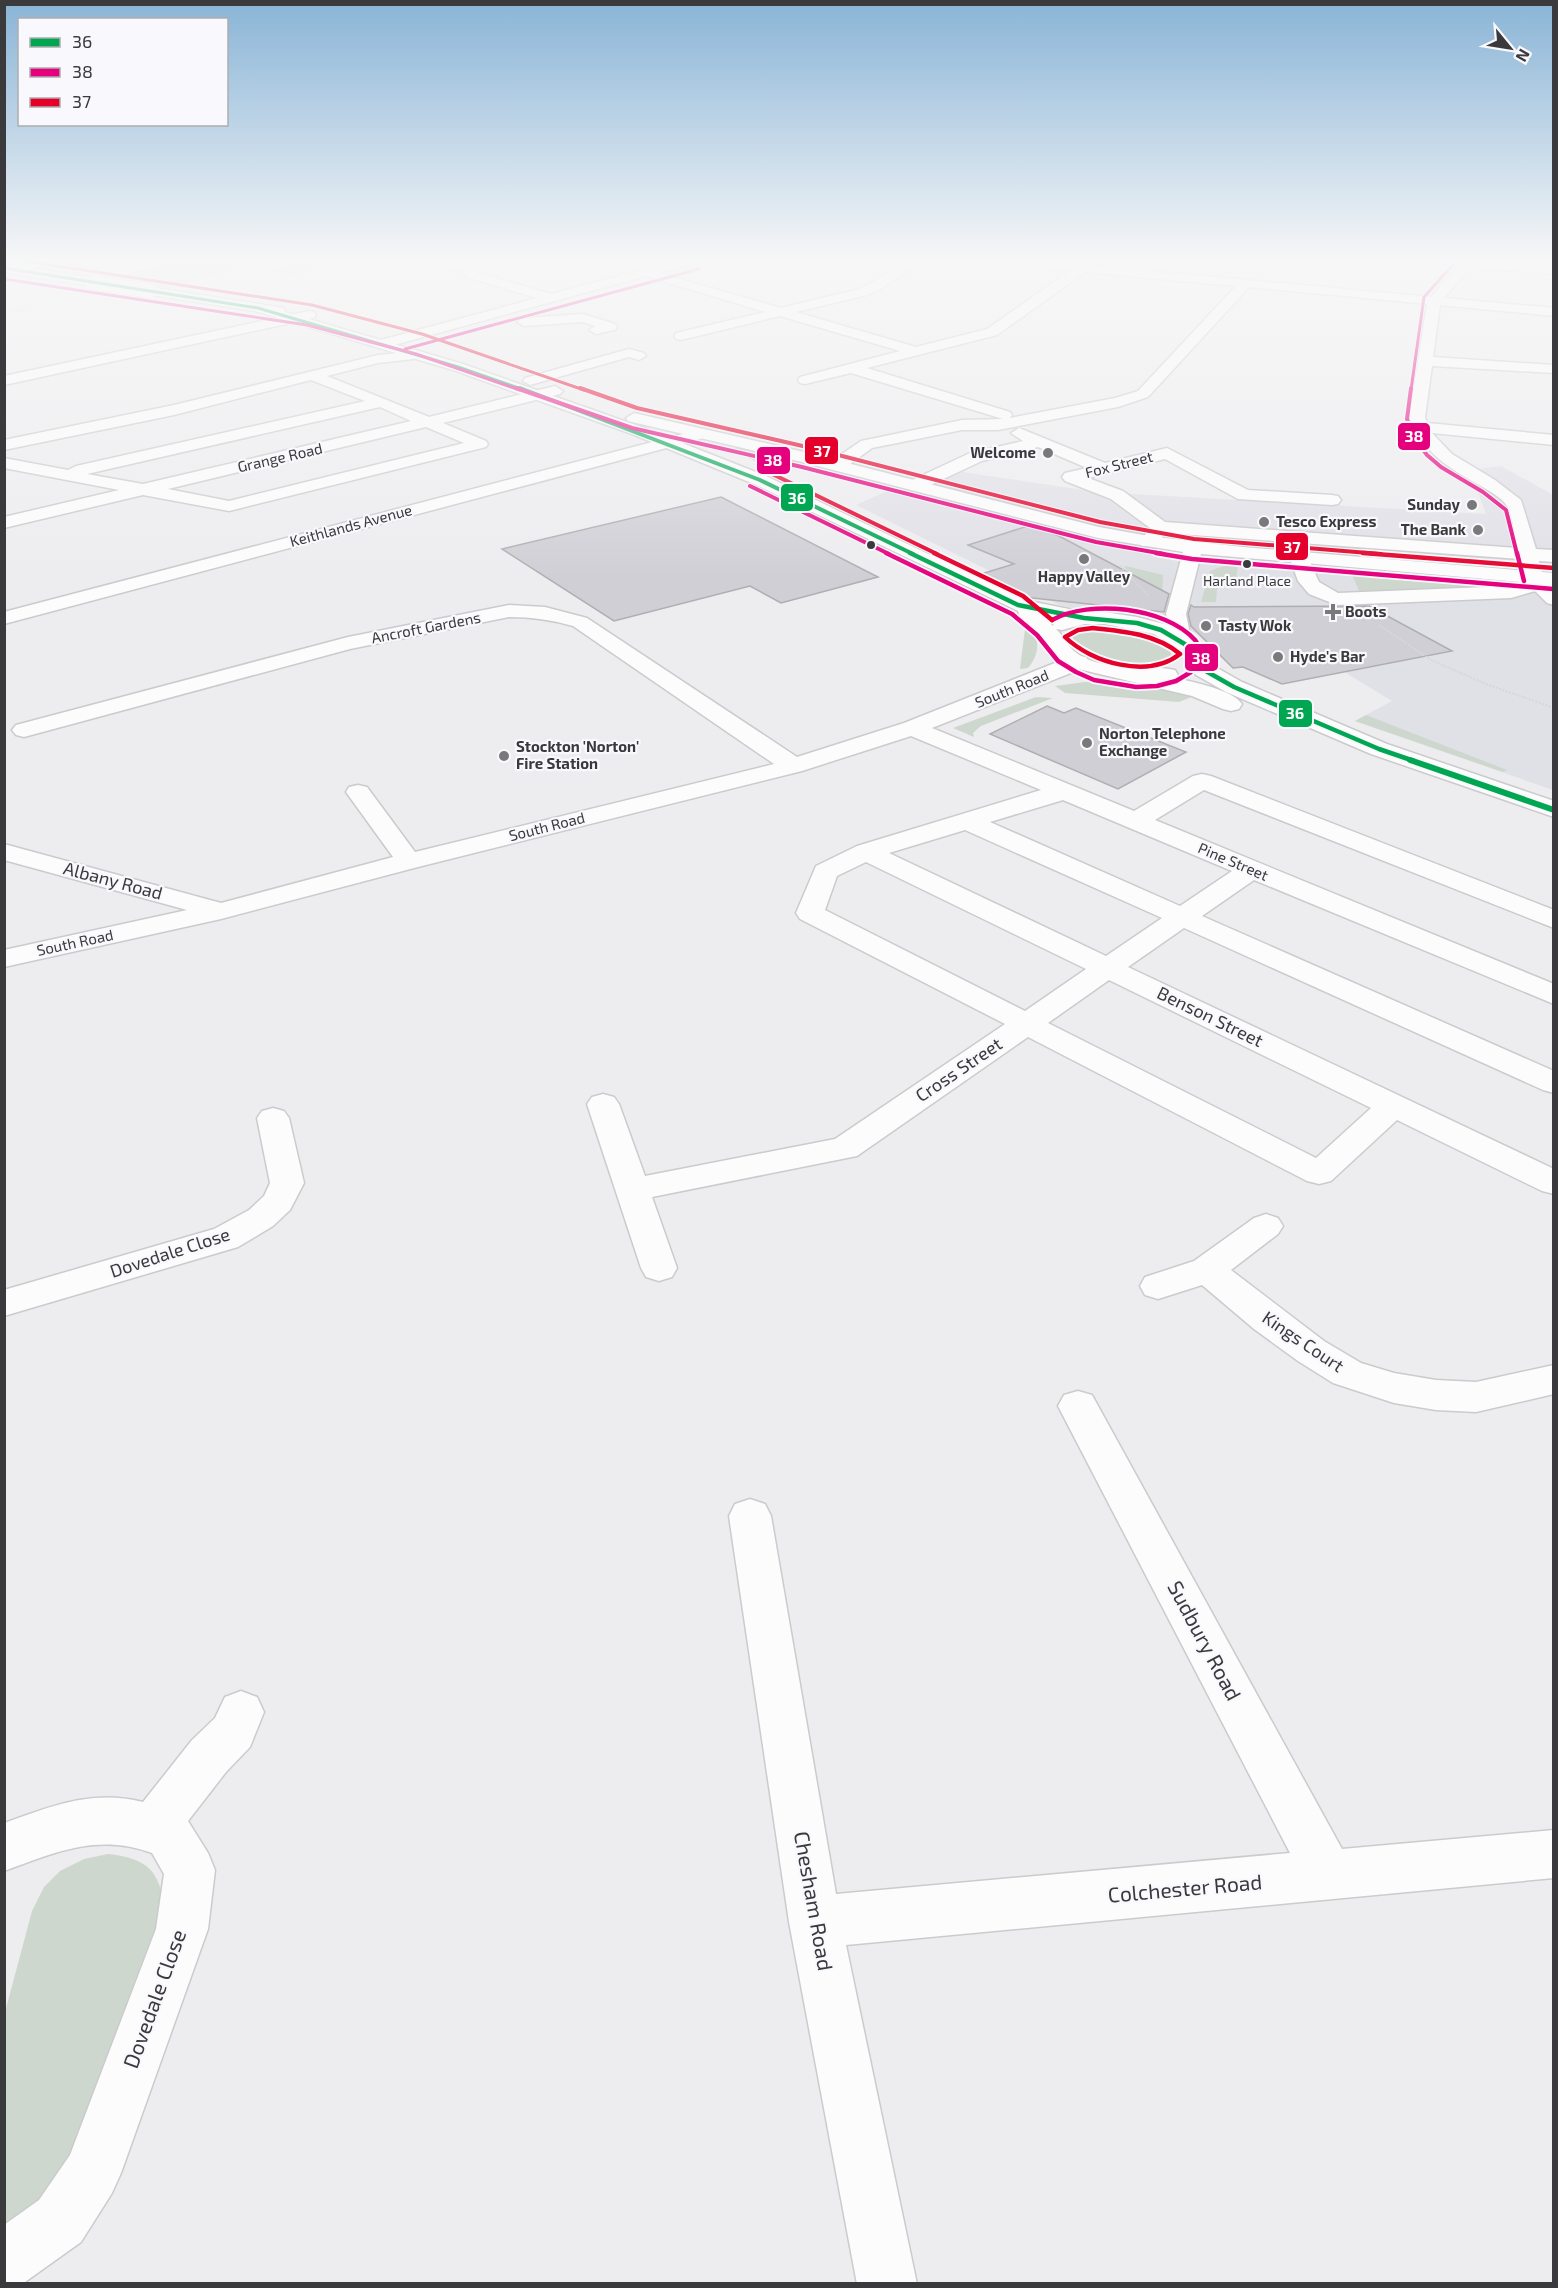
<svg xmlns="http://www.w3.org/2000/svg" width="1558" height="2288" viewBox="0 0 1558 2288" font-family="'Exo 2',sans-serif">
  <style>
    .built { fill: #e0e0e7 }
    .green { fill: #ced7cd }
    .building { fill: #d0cfd6; stroke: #afafb1; stroke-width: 1.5 }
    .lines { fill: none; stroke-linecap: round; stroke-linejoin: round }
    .minor-casing { stroke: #cbcbcd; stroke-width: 3 }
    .major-casing { stroke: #cbcbcd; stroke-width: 3 }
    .path-far1 { stroke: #d7d7d8; stroke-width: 1.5; stroke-dasharray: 1.5 1.5; stroke-linecap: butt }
    .path { stroke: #d7d7d8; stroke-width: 2; stroke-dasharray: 2 1.5; stroke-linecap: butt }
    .minor { fill: #fcfcfd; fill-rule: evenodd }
    .major { fill: #fcfcfd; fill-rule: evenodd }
    .major-bridge-casing { stroke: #cbcbcd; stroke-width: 15; stroke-linecap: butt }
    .major-bridge { stroke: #fcfcfd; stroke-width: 14 }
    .bus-1-far3-casing { stroke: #f9f9fd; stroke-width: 4.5 }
    .bus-1-far2-casing { stroke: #f9f9fd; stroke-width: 6 }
    .bus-1-far1-casing { stroke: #f9f9fd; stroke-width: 8 }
    .bus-1-casing { stroke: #f9f9fd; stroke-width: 10 }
    .bus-2-far2-casing { stroke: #f9f9fd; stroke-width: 4.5 }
    .bus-2-far1-casing { stroke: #f9f9fd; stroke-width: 6 }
    .bus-2-casing { stroke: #f9f9fd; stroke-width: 8 }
    .bus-3-far2-casing { stroke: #f9f9fd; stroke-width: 4.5 }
    .bus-3-far1-casing { stroke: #f9f9fd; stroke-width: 6 }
    .bus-3-casing { stroke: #f9f9fd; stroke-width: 8 }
    .bus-1-far3 { stroke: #00a651; stroke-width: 3 }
    .bus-1-far2 { stroke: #00a651; stroke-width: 4 }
    .bus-1-far1 { stroke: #00a651; stroke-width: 4.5 }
    .bus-1 { stroke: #00a651; stroke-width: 6 }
    .bus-2-far2 { stroke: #e5007d; stroke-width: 3 }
    .bus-2-far1 { stroke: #e5007d; stroke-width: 4 }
    .bus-2 { stroke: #e5007d; stroke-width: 4.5 }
    .bus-3-far2 { stroke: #e4002b; stroke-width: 3 }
    .bus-3-far1 { stroke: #e4002b; stroke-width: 4 }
    .bus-3 { stroke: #e4002b; stroke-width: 4.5 }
    .poi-dot { fill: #79797b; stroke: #f9f9fd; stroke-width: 2 }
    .bus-dot { fill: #3a3a3c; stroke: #f9f9fd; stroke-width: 2 }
    .labels { text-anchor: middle; stroke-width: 4.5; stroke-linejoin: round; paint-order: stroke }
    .far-bus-label { font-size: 14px; fill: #3a3a3c; stroke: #f9f9fd }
    .far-poi-label { font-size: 15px; font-weight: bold; fill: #3a3a3c; stroke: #f9f9fd; text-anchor: start }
    .far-street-label { font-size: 15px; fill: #3a3a3c; stroke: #f9f9fd }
    .street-label { font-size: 18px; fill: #3a3a3c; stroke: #f9f9fd }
    .near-street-label { font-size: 21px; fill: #3a3a3c; stroke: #f9f9fd }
    .line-badge { stroke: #f9f9fd; stroke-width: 2 }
    .badge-label { font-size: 16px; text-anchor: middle; font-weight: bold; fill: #fff }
  </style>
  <rect width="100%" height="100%" fill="#ededef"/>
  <!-- built -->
  <path class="built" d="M1501,466L1553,495V790L1355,721L1392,701L1320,657L1233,668L1197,633L1059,605L856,505L912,480L962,472L1097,492L1486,514L1470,470Z"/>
  <!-- green -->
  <path class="green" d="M170,259H275L170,287L103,277Z
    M276,259H361L295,275L267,271L292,263Z
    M739,446L803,462C782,481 753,460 733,449Z
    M773,498L783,501L880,548L875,550Z
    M1181,532L1483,554L1492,562L1491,565L1482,566L1218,542L1178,535Z
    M1229,564H1238L1236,581L1217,589L1216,602H1201L1210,571Z
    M1126,566L1163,575L1162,599L1152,593L1124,567Z
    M1352,568L1511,584L1515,588L1360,593L1350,570Z
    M1092,625C1118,625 1165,628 1173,658C1145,678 1093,664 1069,642V635L1077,628Z
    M1029,628C1042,641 1038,656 1028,668L1020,669L1025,629Z
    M1092,681L1141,683L1194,696L1179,702L1065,693L1055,686Z
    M1036,697L1053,698L981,726L973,733L974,737L953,728Z
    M1366,715L1507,770L1503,772L1355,721Z
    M108,1854C147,1858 161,1871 164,1910L63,2185L5,2236V2012L32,1911L44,1887L60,1871L84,1859Z"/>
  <!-- building -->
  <path class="building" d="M721,497L878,577L781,603L750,586L614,621L502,549Z
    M1031,525L1059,536L1169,594L1164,612L1023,597L978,575L1014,564L968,545Z
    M1191,605L1194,607L1369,606L1452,651L1282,684L1243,667L1233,668L1191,626L1188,614Z
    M1047,706L1064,713L1076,708L1186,752L1118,789L990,734Z"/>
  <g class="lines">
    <!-- minor casing -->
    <g class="minor-casing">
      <path id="minor" d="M41,259H60L58,262L13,273L7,269L9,266Z
        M154,259H172L170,262L86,285L80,281L82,278Z
        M436,259H445L474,267L476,272L551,294L684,259H702L700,262L659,273L781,308L859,289C881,280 900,259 924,259L879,290L867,295L796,312L916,347L987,329L1071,270L987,263L981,259H1021L1431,297L1459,266L1413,263L1407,259H1478L1477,260L1554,266V274L1471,267L1444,298L1554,308V316L1440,305L1433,357L1554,365V373L1432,366L1425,417L1427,423L1554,435V445L1432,433L1452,454L1495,480L1521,500L1536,549L1554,550V562L1539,561L1543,576L1554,587V605L1547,603L1535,591L1511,598L1337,605L1309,594L1298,581L1290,559L1293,555H1307L1319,582L1338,593L1511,586L1520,584L1524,578L1520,559L1165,533L1156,546H1142L1140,542L1150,528L1111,499L1065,481L1062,477L1065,473L1087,468L1038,447L982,461L922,489H910L907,485L910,481L970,453L1023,441L1011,433L1019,428L1105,463L1167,448L1248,490L1332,495L1338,496L1341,500L1338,504L1332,505L1238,499L1165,459L1088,478L1123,491L1165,522L1517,548C1514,535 1513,517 1507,506C1502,497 1486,489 1477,484C1444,465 1424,452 1409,417L1427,304L1249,287L1148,397L1118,407L998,430H962L872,448L842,470L836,471L828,466L830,462L861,441L962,420L1003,419L851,373L805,384L800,383L798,380L800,377L900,351L780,316L681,340L676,339L674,336L676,333L765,312L646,276L387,347H377L375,344L377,341L537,298L466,277L464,272L436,264ZM1085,272L1236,286L1138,391L1115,398L1010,418L1012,415L1010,412L867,368L997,335Z
        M309,311L314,312L316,315L314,318L4,385V376Z
        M583,314L615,324L617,327L615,330L596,334L589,330L595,326L582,322L524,326L517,322L524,318Z
        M629,349L644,353L646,356L639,360L629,357L530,385L523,381L525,378Z
        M417,351L422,352L424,355L422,358L378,363L327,376L429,417L555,386L563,391L560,394L443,423L486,441L488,444L486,447L229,511L143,495L4,528V517L119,490L4,468V458L68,470L76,466L365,401L311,380L174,415L4,450V440L174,405L378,355ZM380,407L411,421L143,484L87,474ZM426,427L464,443L229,501L168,489Z
        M698,430L704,432L706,435L704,438L4,624V612Z
        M509,605L545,607L587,618L797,757L904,723L1070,657L1078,656L1086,657L1089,662L1086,667L932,728L1134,811L1193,776L1202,774L1211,776L1554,910V928L1204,790L1155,820L1554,984V1004L1254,880L1202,916L1554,1071V1093L1543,1090L1184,928L1128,967L1554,1169V1194L1542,1191L1397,1120L1331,1181L1319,1184L1307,1181L1028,1037L857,1156L652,1197L677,1268L672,1277L659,1281L646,1277L641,1268L587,1104L592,1097L603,1094L614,1097L619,1104L645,1176L835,1139L1005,1024L800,919L796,913L816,866L857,846L1041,790L911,736L802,771L418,867L221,919L4,967V950L187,910L4,860V844L221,903L393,857L346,792L349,787L358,785L367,787L415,852L774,764L573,626C552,620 531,617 509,617L350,649L24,737L16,735L12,730L16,725L348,637ZM1063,800L1232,871L1180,906L990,822ZM965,830L1162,918L1106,956L889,853ZM866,862L1086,969L1025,1011L825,910L837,876ZM1109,980L1371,1108L1316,1158L1048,1023Z
        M273,1108L284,1111L289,1118L304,1183L290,1210L273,1226L238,1247L4,1316V1290L214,1229L249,1210L264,1196L270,1183L257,1118L262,1111Z
        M1266,1214L1278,1218L1283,1226L1278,1234L1231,1270L1324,1341L1361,1363L1394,1373L1436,1380L1476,1382L1554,1365V1394L1476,1412L1436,1410L1394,1403L1333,1383L1298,1361L1254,1329L1202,1285L1158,1299L1145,1295L1140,1286L1145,1277L1194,1261L1254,1218Z
        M1078,1391L1092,1395L1342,1849L1554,1830V1878L846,1945L917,2284H857L789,1922L729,1516L735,1504L750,1499L765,1504L771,1516L836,1894L1290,1853L1058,1406L1064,1395Z
        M241,1691L257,1697L264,1712L250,1747L226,1772L188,1821L208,1853L215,1870L208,1929L121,2173L112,2193L81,2242L25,2282L4,2284V2225L39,2200L70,2155L156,1929L164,1874L152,1853C98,1833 56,1852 4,1871V1823C52,1806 92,1789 143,1802L192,1740L215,1718L225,1697Z"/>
    </g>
    <!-- major casing -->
    <g class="major-casing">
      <path id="major" d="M4,264L92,278L98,282L92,286L4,272Z
        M150,287L284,308L285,312L463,364L644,428L766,476L1024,600L1084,612H1105L1137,617L1168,625L1166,614L1183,552L1098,538L802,462L628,421L626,418L634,413L804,452L1099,527L1149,536L1243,547L1554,573V585L1201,554L1186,614L1191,639L1195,642L1212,665L1242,682L1387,744L1554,801V817L1371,754L1226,692L1196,675L1180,650L1154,634L1105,624H1085L1062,630L1056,629C1063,635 1067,645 1074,651C1097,672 1147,664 1175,670L1178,675L1176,678C1193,682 1233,690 1242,704L1239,709L1231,711L1223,709L1192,696L1070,667L1059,661L1045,640L1020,617L1018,611L754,484L632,434L453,370L255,311L146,294L144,291ZM1042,616L1057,619L1055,620L1053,626Z"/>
    </g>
    <!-- path-far1 -->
    <path class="path-far1" d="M193,270L245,259
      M4,313L45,303"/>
    <!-- path -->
    <path class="path" d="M1120,566L1148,595
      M1379,625L1431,660L1486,684L1554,708"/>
    <!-- minor -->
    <use href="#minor" class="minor"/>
    <!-- major -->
    <use href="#major" class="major"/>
    <!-- major-bridge casing -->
    <g class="major-bridge-casing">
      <path id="major-bridge" d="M92,282L150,291"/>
    </g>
    <!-- major-bridge -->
    <use href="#major-bridge" class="major-bridge"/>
    <!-- bus-1-far3 casing -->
    <g class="bus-1-far3-casing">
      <path id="bus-1-far3" d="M4,268L258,308L458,367L524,390"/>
    </g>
    <!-- bus-1-far2 casing -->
    <g class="bus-1-far2-casing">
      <path id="bus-1-far2" d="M520,388L760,480L913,554"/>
    </g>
    <!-- bus-1-far1 casing -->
    <g class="bus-1-far1-casing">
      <path id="bus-1-far1" d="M910,553L1018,605L1084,618L1137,623L1161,630L1188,646L1204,670L1234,687L1379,749L1414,761"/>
    </g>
    <!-- bus-1 casing -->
    <g class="bus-1-casing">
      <path id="bus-1" d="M1410,760L1554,810"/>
    </g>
    <!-- bus-2-far2 casing -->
    <g class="bus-2-far2-casing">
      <path id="bus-2-far2" d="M4,279L307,325L416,354L520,390
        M405,349L699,269
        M1411,390L1424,297L1458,259"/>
    </g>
    <!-- bus-2-far1 casing -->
    <g class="bus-2-far1-casing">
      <path id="bus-2-far1" d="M516,388L632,428L802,467L1096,542L1164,554
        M1411,388L1407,419L1415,439L1427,455L1441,467L1483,492L1506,510L1517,554
        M750,486L889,554"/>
    </g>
    <!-- bus-2 casing -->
    <g class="bus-2-casing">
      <path id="bus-2" d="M886,553L1012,614L1037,635L1058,661L1076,672L1094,680L1136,687L1157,686L1176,681L1191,672L1202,657C1200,651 1199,645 1195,640C1165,607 1090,599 1052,620
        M1156,553L1192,559L1553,589
        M1517,553L1524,581"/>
    </g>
    <!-- bus-3-far2 casing -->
    <g class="bus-3-far2-casing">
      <path id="bus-3-far2" d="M12,259L312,305L422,334L584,390"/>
    </g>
    <!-- bus-3-far1 casing -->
    <g class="bus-3-far1-casing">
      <path id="bus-3-far1" d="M580,388L637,408L807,447L1100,522L1194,539L1381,554
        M760,468L937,554"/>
    </g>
    <!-- bus-3 casing -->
    <g class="bus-3-casing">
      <path id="bus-3" d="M934,553L1023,596L1052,620
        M1363,553L1554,568
        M1093,628C1123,631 1156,634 1180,654C1148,679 1092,663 1065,637L1078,630Z"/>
    </g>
    <!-- bus-1-far3 -->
    <use href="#bus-1-far3" class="bus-1-far3"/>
    <!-- bus-1-far2 -->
    <use href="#bus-1-far2" class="bus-1-far2"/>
    <!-- bus-1-far1 -->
    <use href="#bus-1-far1" class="bus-1-far1"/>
    <!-- bus-1 -->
    <use href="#bus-1" class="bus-1"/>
    <!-- bus-2-far2 -->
    <use href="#bus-2-far2" class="bus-2-far2"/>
    <!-- bus-2-far1 -->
    <use href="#bus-2-far1" class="bus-2-far1"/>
    <!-- bus-2 -->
    <use href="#bus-2" class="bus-2"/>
    <!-- bus-3-far2 -->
    <use href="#bus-3-far2" class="bus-3-far2"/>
    <!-- bus-3-far1 -->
    <use href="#bus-3-far1" class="bus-3-far1"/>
    <!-- bus-3 -->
    <use href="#bus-3" class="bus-3"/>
  </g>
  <!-- sky -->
  <linearGradient id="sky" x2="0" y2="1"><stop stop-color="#89b4d6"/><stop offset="0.45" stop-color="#f7f7f8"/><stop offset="1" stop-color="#f7f7f8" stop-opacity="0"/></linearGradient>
  <rect width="1558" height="579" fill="url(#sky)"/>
  <!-- markers -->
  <g class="poi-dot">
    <circle cx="1048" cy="453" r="6"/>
    <circle cx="1472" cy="505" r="6"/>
    <circle cx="1264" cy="522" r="6"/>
    <circle cx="1478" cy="530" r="6"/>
    <circle cx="1084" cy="559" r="6"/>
    <path d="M1330 603h6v6h6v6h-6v6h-6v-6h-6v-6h6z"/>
    <circle cx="1206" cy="626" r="6"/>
    <circle cx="1278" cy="657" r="6"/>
    <circle cx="1087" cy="743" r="6"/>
    <circle cx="504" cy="756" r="6"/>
  </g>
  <g class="bus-dot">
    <circle cx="871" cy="545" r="5"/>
    <circle cx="1247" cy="564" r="5"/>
  </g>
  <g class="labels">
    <!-- far-bus labels -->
    <g class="far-bus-label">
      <text x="1247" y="586">Harland Place</text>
    </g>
    <!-- far-poi labels -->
    <g class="far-poi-label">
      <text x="1036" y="458" text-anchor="end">Welcome</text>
      <text x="1460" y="510" text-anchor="end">Sunday</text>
      <text x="1276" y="527">Tesco Express</text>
      <text x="1466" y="535" text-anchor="end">The Bank</text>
      <text x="1084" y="582" text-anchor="middle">Happy Valley</text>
      <text x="1345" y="617">Boots</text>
      <text x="1218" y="631">Tasty Wok</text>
      <text x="1290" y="662">Hyde's Bar</text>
      <text x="1099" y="739">Norton Telephone<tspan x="1099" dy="17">Exchange</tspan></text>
      <text x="516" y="752">Stockton 'Norton'<tspan x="516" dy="17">Fire Station</tspan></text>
    </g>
    <!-- far-street labels -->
    <g class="far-street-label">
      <text transform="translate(280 458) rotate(-13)" y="5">Grange Road</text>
      <text transform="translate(1119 465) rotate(-14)" y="5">Fox Street</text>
      <text transform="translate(351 526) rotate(-15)" y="5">Keithlands Avenue</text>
      <text transform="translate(426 628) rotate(-11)" y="5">Ancroft Gardens</text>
      <text transform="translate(1012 689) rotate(-22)" y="5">South Road</text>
      <text transform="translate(547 827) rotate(-14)" y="5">South Road</text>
      <text transform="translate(1233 862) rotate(23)" y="5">Pine Street</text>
      <text transform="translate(75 943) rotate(-12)" y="5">South Road</text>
    </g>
    <!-- street labels -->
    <g class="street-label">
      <text transform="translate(113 881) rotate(15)" y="6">Albany Road</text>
      <text transform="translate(1210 1017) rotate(26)" y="6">Benson Street</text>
      <text transform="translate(959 1070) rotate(-34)" y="6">Cross Street</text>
      <text transform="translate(170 1253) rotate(-18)" y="6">Dovedale Close</text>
      <text transform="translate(1303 1342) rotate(34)" y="6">Kings Court</text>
    </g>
    <!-- near-street labels -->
    <g class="near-street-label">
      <text transform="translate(1204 1641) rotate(62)" y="7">Sudbury Road</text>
      <text transform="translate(1185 1889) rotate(-5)" y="7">Colchester Road</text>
      <text transform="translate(813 1901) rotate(80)" y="7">Chesham Road</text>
      <text transform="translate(155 1999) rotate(-70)" y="7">Dovedale Close</text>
    </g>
  </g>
  <g class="line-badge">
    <rect x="1397" y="422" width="34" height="29" rx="6" fill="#e5007d"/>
    <rect x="804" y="436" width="35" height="29" rx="6" fill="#e4002b"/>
    <rect x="756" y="446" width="35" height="29" rx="6" fill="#e5007d"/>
    <rect x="780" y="483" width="34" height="29" rx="6" fill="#00a651"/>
    <rect x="1275" y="532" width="34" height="29" rx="6" fill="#e4002b"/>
    <rect x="1184" y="643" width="35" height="29" rx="6" fill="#e5007d"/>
    <rect x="1278" y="699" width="35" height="29" rx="6" fill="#00a651"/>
  </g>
  <g class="badge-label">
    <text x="1414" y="442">38</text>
    <text x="822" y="457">37</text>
    <text x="773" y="466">38</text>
    <text x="797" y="504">36</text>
    <text x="1292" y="553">37</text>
    <text x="1201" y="664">38</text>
    <text x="1295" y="719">36</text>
  </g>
  <!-- border -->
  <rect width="1558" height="2288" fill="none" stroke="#3a3a3c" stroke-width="12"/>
  <!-- legend -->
  <rect x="18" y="18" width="210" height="108" fill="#f9f9fd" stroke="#adadb0" stroke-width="1.5"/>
  <rect x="30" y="38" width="30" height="9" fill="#00a651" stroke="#adadb0" stroke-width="1.5"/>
  <text x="72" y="48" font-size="18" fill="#3a3a3c">36</text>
  <rect x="30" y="68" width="30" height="9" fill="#e5007d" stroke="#adadb0" stroke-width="1.5"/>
  <text x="72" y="78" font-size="18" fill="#3a3a3c">38</text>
  <rect x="30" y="98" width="30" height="9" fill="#e4002b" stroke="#adadb0" stroke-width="1.5"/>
  <text x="72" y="108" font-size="18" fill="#3a3a3c">37</text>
  <!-- north arrow -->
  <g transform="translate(1510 48) rotate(120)" stroke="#f9f9fd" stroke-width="4.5" paint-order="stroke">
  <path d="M0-4.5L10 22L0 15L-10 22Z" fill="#3a3a3c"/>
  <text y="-9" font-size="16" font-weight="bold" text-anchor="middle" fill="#3a3a3c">N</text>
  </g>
</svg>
